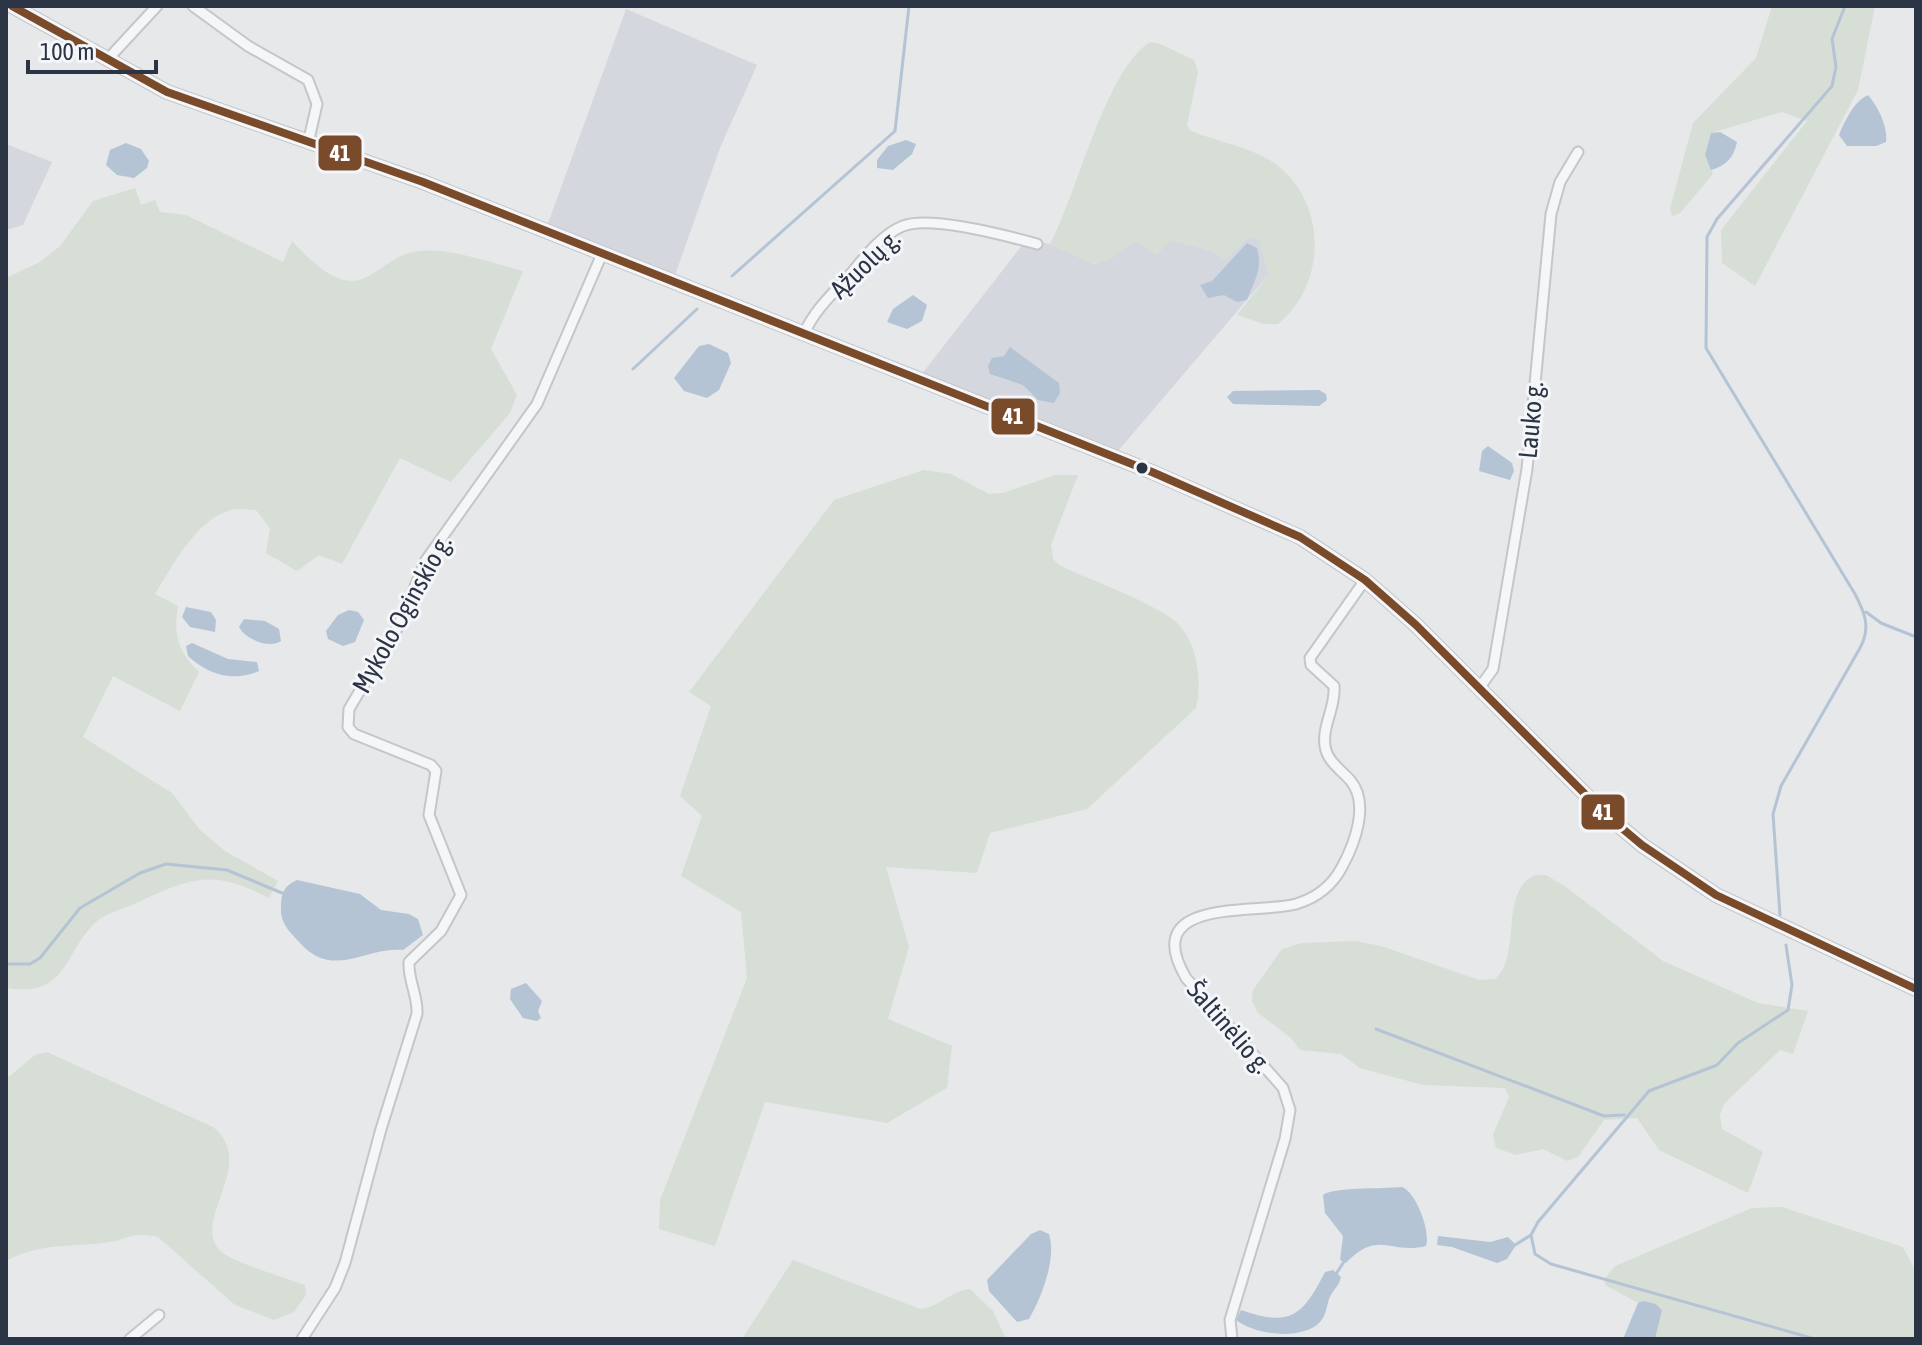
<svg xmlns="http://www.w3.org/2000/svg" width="1922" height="1345" viewBox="0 0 1922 1345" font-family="'Asap Condensed',sans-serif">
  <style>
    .built { fill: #d4d7dd }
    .green { fill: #d6ded6 }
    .water { fill: #b4c4d5 }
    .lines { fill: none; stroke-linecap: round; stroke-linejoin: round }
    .stream { stroke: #b4c4d5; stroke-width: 3 }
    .minor-casing { stroke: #c4c6c8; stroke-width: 13 }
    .secondary-casing { stroke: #c4c6c8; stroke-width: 16 }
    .minor { stroke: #f5f6f7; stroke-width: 9 }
    .secondary { stroke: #f8f8f8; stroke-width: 12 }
    .bus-1-casing { stroke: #f4f6f9; stroke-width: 14 }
    .bus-1 { stroke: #7a4b2a; stroke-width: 8 }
    .bus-dot { fill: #2b3445; stroke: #f4f6f9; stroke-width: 3 }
    .labels { text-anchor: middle; stroke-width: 6; stroke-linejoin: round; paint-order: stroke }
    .street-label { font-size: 26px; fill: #2b3445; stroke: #f4f6f9 }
    .line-badge { stroke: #f4f6f9; stroke-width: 3 }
    .badge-label { font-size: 22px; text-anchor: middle; font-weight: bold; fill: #fff }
  </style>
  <rect width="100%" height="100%" fill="#e6e8ea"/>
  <!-- built -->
  <path class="built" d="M626,9L757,65L720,148L674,278L547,226Z
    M6,144L52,162L23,225L6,230Z
    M1250,236L1259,240L1269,274L1118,451L921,375L1027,239L1050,244L1094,264L1112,258L1134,240H1172L1212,251L1225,259Z"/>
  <!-- green -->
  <path class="green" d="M1772,6H1875L1858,90L1755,286L1722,263L1721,230L1807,121L1782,112L1711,133L1705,155L1713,174L1680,213L1672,216L1670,209L1693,123L1756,58Z
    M1150,42L1160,44L1194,60L1198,72L1187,125L1191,131C1218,142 1256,148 1278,166C1328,206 1326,285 1278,324H1264L1237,315L1269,274L1259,240L1250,236L1225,259L1212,251L1172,240L1156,255L1134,241L1112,258L1094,264L1050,244C1077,195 1105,70 1150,42Z
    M135,188L141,205L155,200L160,212L186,215L283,262L292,241C308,258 338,291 365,278C385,268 396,253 420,251C453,248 491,263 523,271L491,349L517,395L510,413L451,482L400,458L342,564L319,555L297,571L266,553L270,528L256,510C249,510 238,508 231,510C196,519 172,567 155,594L178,606C173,635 178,652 199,672L180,711L113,676L83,737L172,793L200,830L225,851L278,881L269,898C212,868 191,878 136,903C125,908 107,913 97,921C63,952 69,998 6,988V278L40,262L60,246L93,201Z
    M924,470L951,474L989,494L1003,493L1055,475H1078L1051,545L1053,559L1059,565C1094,582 1140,597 1171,618C1197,636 1203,680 1196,708L1087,809L990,833L977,873L886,867L909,947L888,1019L952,1046L947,1088L887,1123L765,1102L715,1246L659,1229L660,1200L747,978L741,912L681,876L702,816L680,796L711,706L689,692L834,500Z
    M1535,875H1546L1566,887L1663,961L1758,1003L1808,1011L1793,1054L1780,1050L1724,1104L1720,1115L1722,1129L1763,1152L1748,1193L1659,1150L1637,1118L1604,1120L1578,1157L1567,1161L1543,1149L1516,1155L1496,1148L1493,1135L1509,1097L1505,1088L1423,1085L1360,1068L1341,1054L1300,1050L1291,1038L1258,1013L1252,1001L1253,990L1282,949L1302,943L1356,941L1381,946L1479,980L1495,979C1523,954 1498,892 1535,875Z
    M47,1052L213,1127C260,1165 186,1224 223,1253C238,1264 286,1278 305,1285L306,1295L294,1312L274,1320L235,1305L158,1237C128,1231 128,1241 103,1243C69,1247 38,1243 6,1261V1079L35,1055Z
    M1782,1207L1903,1247L1916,1272V1339H1655L1662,1310L1656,1304L1638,1303L1605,1285V1278L1615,1266L1752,1208Z
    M793,1260L920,1309C940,1307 950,1291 970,1289L993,1311L1006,1339H742Z"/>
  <!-- water -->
  <path class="water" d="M1868,95C1878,106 1888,127 1886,142L1876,146H1847L1839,135C1845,121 1853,102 1868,95Z
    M1720,132L1737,142C1734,157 1726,166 1711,170L1705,155L1711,133Z
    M906,140L916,144L912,154L893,170L877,168V160L888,146Z
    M126,143L141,149L149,161L147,168L134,178L117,175L106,165L110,150Z
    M1247,243L1257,248C1263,270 1254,281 1247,300L1237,302L1224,295L1208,298L1200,285L1212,281Z
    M913,295L927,305L922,321L907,329L887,322L893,309Z
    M709,344L728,353L731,363L719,390L707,398L684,391L674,378L699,346Z
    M1010,347L1059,383L1060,393L1054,403L1038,400L1023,385L990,374L988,366L992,358L1004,356Z
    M1319,390L1326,394L1327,400L1319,406L1233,404L1227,397L1233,391Z
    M1488,446L1512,463L1514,471L1510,480L1479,471L1482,451Z
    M186,607L211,612L216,620L215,632L190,627L182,617Z
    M349,610L358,612L364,620L355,642L343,646L328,639L326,631L338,615Z
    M244,619L265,621L279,629L281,641C269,649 245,639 239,627Z
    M192,643L228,659L257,662L259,671C234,682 208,675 188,656L186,646Z
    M297,880L360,894L381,910L409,914L418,919L423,935L403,950C364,946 334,981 299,942C290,932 281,924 281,910C281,895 282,887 297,880Z
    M526,983L542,1001L538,1011L541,1018L537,1021L523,1018L510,999L511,989Z
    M1402,1187C1416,1192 1431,1232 1426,1246C1389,1255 1379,1229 1346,1263L1340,1260L1343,1236L1325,1213L1323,1195C1332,1187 1384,1189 1402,1187Z
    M1040,1230L1049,1234C1057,1259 1041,1298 1029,1319L1017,1322L989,1291L987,1280L1031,1234Z
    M1438,1236L1490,1242L1508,1237L1516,1245L1507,1259L1497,1263L1452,1247L1437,1245Z
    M1333,1270L1341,1277C1339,1285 1336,1287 1332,1293C1326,1302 1328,1313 1320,1322C1302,1341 1255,1335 1236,1320L1241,1310C1290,1327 1302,1317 1325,1272Z
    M1643,1301L1656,1304L1662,1310L1655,1339H1623L1638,1303Z"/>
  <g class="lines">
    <!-- stream -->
    <path class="stream" d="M732,276L895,131L909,6
      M633,369L697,309
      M1866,612L1881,623L1916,637
      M1780,915L1773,814L1781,786L1860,648C1871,628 1865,613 1855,594L1706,348L1707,237L1717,219L1832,86L1836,67L1832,39L1845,6
      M6,964H30L40,958L80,908L140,873L166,864L227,870L282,893
      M1376,1029L1604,1116L1624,1115
      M1531,1235L1535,1254L1551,1264L1815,1339
      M1515,1245L1531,1235L1538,1222L1649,1091L1717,1065L1738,1043L1788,1010L1792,985L1786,945
      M1336,1274L1345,1260"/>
    <!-- minor casing -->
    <g class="minor-casing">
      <path id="minor" d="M193,6L248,46L308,80L317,104L309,139
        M107,60L157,6
        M804,334C813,312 832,294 849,276C863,259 882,234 903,226C930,215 1008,236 1037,244
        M1480,687L1493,669L1527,469L1551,214L1560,182L1578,152
        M130,1339L159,1315
        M302,1339L335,1288L345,1263L381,1129L417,1014C418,995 408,981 409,962L441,931L461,895L429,815L436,771L431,765L354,734L348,727L349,709L398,627L426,560L537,404L602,254
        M1232,1339L1230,1320L1285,1139L1290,1110L1283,1088L1186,978C1138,896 1256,915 1296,904C1316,898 1332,886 1342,867C1355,843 1370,803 1350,780C1340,769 1327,761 1325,746C1322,725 1336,707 1334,686L1311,665L1310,658L1365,580"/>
    </g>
    <!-- secondary casing -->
    <g class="secondary-casing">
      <path id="secondary" d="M12,6L167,92L423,182L1152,472L1300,537L1365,580L1416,625L1605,814L1642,845L1716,895L1916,989"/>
    </g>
    <!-- minor -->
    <use href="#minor" class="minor"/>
    <!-- secondary -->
    <use href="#secondary" class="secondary"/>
    <!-- bus-1 casing -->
    <g class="bus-1-casing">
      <path id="bus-1" d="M12,6L167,92L423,182L1152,472L1300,537L1365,580L1416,625L1605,814L1642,845L1716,895L1916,989"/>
    </g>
    <!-- bus-1 -->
    <use href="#bus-1" class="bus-1"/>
  </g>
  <!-- markers -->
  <circle class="bus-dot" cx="1142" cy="468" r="7"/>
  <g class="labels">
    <!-- street labels -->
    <g class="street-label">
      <text transform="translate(865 264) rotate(-44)" y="9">Ąžuolų g.</text>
      <text transform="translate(1531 420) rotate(-85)" y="9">Lauko g.</text>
      <text transform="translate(402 614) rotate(-61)" y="9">Mykolo Oginskio g.</text>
      <text transform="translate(1229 1027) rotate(49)" y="9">Šaltinėlio g.</text>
    </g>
  </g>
  <g class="line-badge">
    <rect x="317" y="134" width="46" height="38" rx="8" fill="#7a4b2a"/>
    <rect x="990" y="397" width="46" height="39" rx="8" fill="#7a4b2a"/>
    <rect x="1580" y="793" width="46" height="38" rx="8" fill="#7a4b2a"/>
  </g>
  <g class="badge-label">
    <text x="340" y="161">41</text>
    <text x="1013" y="424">41</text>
    <text x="1603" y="820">41</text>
  </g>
  <!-- border -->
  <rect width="1922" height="1345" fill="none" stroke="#2b3445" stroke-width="16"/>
  <!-- scale -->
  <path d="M28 60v12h128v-12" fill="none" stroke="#2b3445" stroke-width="4"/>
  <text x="40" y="60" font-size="24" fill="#2b3445" stroke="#f4f6f9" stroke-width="6" paint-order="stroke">100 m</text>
</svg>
